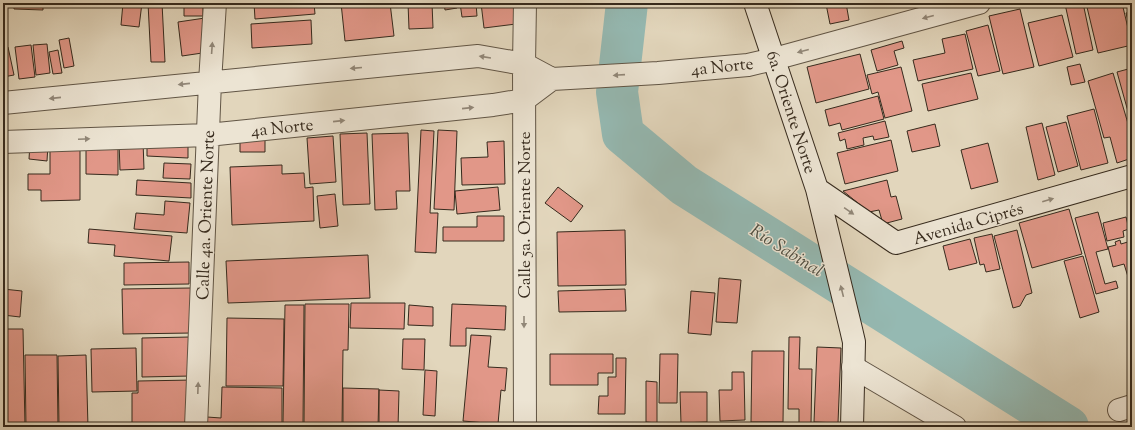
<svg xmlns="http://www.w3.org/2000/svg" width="1135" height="430" viewBox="0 0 1135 430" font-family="'Sorts Mill Goudy',serif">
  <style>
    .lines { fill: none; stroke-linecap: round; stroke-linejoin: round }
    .river { stroke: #95b9b2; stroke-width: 42 }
    .building { fill: #e19788; stroke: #362a1d }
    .street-casing { stroke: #615545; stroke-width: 24 }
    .secondary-casing { stroke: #362a1d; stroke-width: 24 }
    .street { stroke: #ece4d3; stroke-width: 22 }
    .secondary { stroke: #ece4d3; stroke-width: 22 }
    .oneway { fill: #918778 }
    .labels { text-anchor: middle; stroke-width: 3; stroke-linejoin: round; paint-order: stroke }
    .street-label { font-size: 17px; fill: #362a1d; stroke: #ece4d3 }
    .water-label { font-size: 18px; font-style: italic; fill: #4e4e42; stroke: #ece4d3 }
  </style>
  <rect width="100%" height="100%" fill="#e2d6bc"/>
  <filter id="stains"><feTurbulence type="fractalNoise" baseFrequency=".005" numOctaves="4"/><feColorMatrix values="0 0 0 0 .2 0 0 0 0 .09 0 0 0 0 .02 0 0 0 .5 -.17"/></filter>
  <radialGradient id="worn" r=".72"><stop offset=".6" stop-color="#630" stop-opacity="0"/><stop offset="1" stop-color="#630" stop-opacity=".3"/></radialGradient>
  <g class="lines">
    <!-- river -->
    <path class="river" d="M627,3L617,92L623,134L684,185L1068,427"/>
  </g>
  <!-- building -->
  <path class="building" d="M14,3H43V10L14,9Z
    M123,3H142L139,27L121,25Z
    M148,3H162L165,62H151Z
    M184,3H203V16H184Z
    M254,3H314L315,14L255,19Z
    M341,3H390L394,36L345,41Z
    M408,3H432L433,28L409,29Z
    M444,3H457V8L445,10Z
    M460,3H476L477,16L462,17Z
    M481,3H513L516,24L484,28Z
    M808,3H846L849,20L830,24L826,4L809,7Z
    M1083,3L1093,50L1076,54L1065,4Z
    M1086,3H1122L1132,45L1098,53Z
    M1020,9L1034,67L1003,74L989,16Z
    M1132,12V37L1126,13Z
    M1062,15L1073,57L1039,66L1028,23Z
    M205,18L209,52L182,56L178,22Z
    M311,20L312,44L252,48L251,24Z
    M988,25L1000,71L978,76L966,31Z
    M965,34L973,69L918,81L913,60L945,53L942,39Z
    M69,38L74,66L64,68L59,40Z
    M902,41L904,48L894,51L898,65L877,71L871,50Z
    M47,44L50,73L36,75L33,45Z
    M31,45L35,77L19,79L15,47Z
    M8,47L14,75L3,77V48Z
    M58,50L62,73L53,74L49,52Z
    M860,54L869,89L816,103L807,67Z
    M1080,64L1085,82L1071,85L1067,67Z
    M901,67L912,111L885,118L878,92L872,94L867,75Z
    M1132,68V126L1117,72Z
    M971,73L978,99L928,111L922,84Z
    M1113,73L1132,137V158L1117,163L1110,137L1104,138L1088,81Z
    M878,96L884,119L842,130L840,123L829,126L825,110Z
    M1094,109L1108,163L1081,170L1067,116Z
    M885,121L889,137L874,140L873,136L863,138L864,145L847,149L845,139L840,141L838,133Z
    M1066,122L1078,166L1058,172L1046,127Z
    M1042,123L1055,175L1038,180L1026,127Z
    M935,124L940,146L912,152L907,131Z
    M421,130L434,131L430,213H438L436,253L415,252Z
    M438,130L457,131L454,210L434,209Z
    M367,133L370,204L343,205L340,134Z
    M408,133L410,191H396L397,209L375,210L372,134Z
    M240,135H265V152H240Z
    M333,136L336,182L310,184L307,138Z
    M891,140L898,171L845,184L837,153Z
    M143,141L144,169L120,170L119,142Z
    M504,141L505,184L462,185L461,158L488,157L487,142Z
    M147,142L188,143V158L147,156Z
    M30,143L48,144L47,161L29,159Z
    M988,143L998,182L971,189L961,150Z
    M50,145H80V200L41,201V190H28V174H50Z
    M86,145H118V175L86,174Z
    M164,163L191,164L190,179L163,178Z
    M282,165V174L304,173L305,188L313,187L314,221L232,225L230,167Z
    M137,180L191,183V198L136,195Z
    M887,180L891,197L896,196L902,219L883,224L879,210L869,212L843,191Z
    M498,187L500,210L457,214L455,191Z
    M558,187L583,206L571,222L545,203Z
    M335,194L338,226L320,228L317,196Z
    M165,201L190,203L187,233L134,229L136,213L164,215Z
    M1069,209L1082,254L1032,268L1019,223Z
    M1098,212L1108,249L1096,252L1105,284L1116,281L1118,288L1096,294L1075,218Z
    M477,216H504V241H443V227H477Z
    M1126,217L1129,229L1123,231L1124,237L1107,241L1103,223Z
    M89,229L172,236L169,261L114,256L115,245L88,243Z
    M625,230L626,285L558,286L557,232Z
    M1017,230L1032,293L1026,295L1020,306L1013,308L994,236Z
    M992,234L1000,269L986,272L984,264L980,265L974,238Z
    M970,239L977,263L949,270L943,246Z
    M1120,240L1121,244L1131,241L1132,279L1129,280L1124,264L1113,267L1108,247L1116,245L1115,242Z
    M368,255L370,298L228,303L226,261Z
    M1083,256L1099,312L1080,318L1064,261Z
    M189,262V284L124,285V263Z
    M719,278L741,280L737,323L716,322Z
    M191,288L192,333L123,334L122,289Z
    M3,289L22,291L20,317L3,315Z
    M625,289L626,311L559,312L558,291Z
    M691,291L715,293L711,335L688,333Z
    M351,303H405L404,329L350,328Z
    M305,304H349L348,350H343L342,426L304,425Z
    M452,304L506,306L505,330L466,328V346H450Z
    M285,305H304L303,423H283Z
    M409,305L433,307V326L408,325Z
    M227,318L284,319L283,386H226Z
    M3,329H23L25,427H3Z
    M471,335L491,336L488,367L507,368L505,391L501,390L498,424L463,421Z
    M190,337L191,376L142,377V338Z
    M789,337H800L799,369H812L811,423H799V409H788Z
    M403,339H425L424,370L402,369Z
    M817,347L841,348L838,423L814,422Z
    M136,348L137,391L92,392L91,349Z
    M752,351H784L783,422H751Z
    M550,354H613V373H598V385H550Z
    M660,354H678L677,403H659Z
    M25,355H57L58,427H26Z
    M86,355L88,427H59L58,356Z
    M616,358H626L625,414H598L599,396H608V377H616Z
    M425,370L437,371L435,416L423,415Z
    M732,372H744L745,420L720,421L719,390H732Z
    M193,380L194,427H132V393H138V381Z
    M646,381L657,382V423L646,422Z
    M222,387L282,388V427H207V417L221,418Z
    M343,388L379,389L378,427H343Z
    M379,390L399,391L398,427H379Z
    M680,392H707V422L681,423Z"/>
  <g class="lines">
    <!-- street casing -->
    <g class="street-casing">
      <path id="street" d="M3,103L478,56L524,64L552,79L658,73L748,65L774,59L979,3
        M3,142L208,135L493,105L524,100L552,79
        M853,367L955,427
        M1119,410L1132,406
        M196,427L210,82L215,3
        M525,427L524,64L525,3"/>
    </g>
    <!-- secondary casing -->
    <g class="secondary-casing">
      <path id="secondary" d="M755,3L817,189L851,329L854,342L852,427
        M817,189L896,243L1132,176"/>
    </g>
    <!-- street -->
    <use href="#street" class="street"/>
    <!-- secondary -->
    <use href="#secondary" class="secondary"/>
  </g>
  <!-- one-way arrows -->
  <defs><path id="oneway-solid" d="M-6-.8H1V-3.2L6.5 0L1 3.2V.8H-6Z"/></defs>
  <g class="oneway">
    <use href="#oneway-solid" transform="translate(928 17) rotate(165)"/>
    <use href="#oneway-solid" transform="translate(212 48) rotate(-86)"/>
    <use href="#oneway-solid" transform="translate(803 51) rotate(165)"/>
    <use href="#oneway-solid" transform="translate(485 57) rotate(-171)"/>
    <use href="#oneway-solid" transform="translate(356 68) rotate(175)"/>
    <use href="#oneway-solid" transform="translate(619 75) rotate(176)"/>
    <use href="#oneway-solid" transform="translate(184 84) rotate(174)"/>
    <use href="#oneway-solid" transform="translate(55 98) rotate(174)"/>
    <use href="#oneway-solid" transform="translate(468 108) rotate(-6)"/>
    <use href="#oneway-solid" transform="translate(339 121) rotate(-6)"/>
    <use href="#oneway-solid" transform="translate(84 139) rotate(-2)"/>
    <use href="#oneway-solid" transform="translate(1048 200) rotate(-16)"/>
    <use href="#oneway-solid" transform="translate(849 211) rotate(35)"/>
    <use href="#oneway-solid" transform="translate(842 291) rotate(-104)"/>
    <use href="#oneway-solid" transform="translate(524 322) rotate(90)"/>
    <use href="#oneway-solid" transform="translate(198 388) rotate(-88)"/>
  </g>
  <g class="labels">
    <!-- street labels -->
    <g class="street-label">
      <text transform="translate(722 66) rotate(-6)" y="6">4a Norte</text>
      <text transform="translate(792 112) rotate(72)" y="6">6a. Oriente Norte</text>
      <text transform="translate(282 127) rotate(-6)" y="6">4a Norte</text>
      <text transform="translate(205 215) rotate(-88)" y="6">Calle 4a. Oriente Norte</text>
      <text transform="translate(524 215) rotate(-90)" y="6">Calle 5a. Oriente Norte</text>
      <text transform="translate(968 223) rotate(-16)" y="6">Avenida Ciprés</text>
    </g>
    <!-- water labels -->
    <g class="water-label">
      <text transform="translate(787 250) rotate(32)" y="6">Río Sabinal</text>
    </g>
  </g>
  <!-- margin -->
  <rect width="1135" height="430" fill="none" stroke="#e2d6bc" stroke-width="16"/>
  <rect x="4" y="4" width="1127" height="422" fill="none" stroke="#362a1d" stroke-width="2"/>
  <rect x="8" y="8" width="1119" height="414" fill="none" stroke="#362a1d"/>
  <rect width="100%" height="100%" filter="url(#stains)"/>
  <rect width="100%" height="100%" fill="url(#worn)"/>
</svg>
